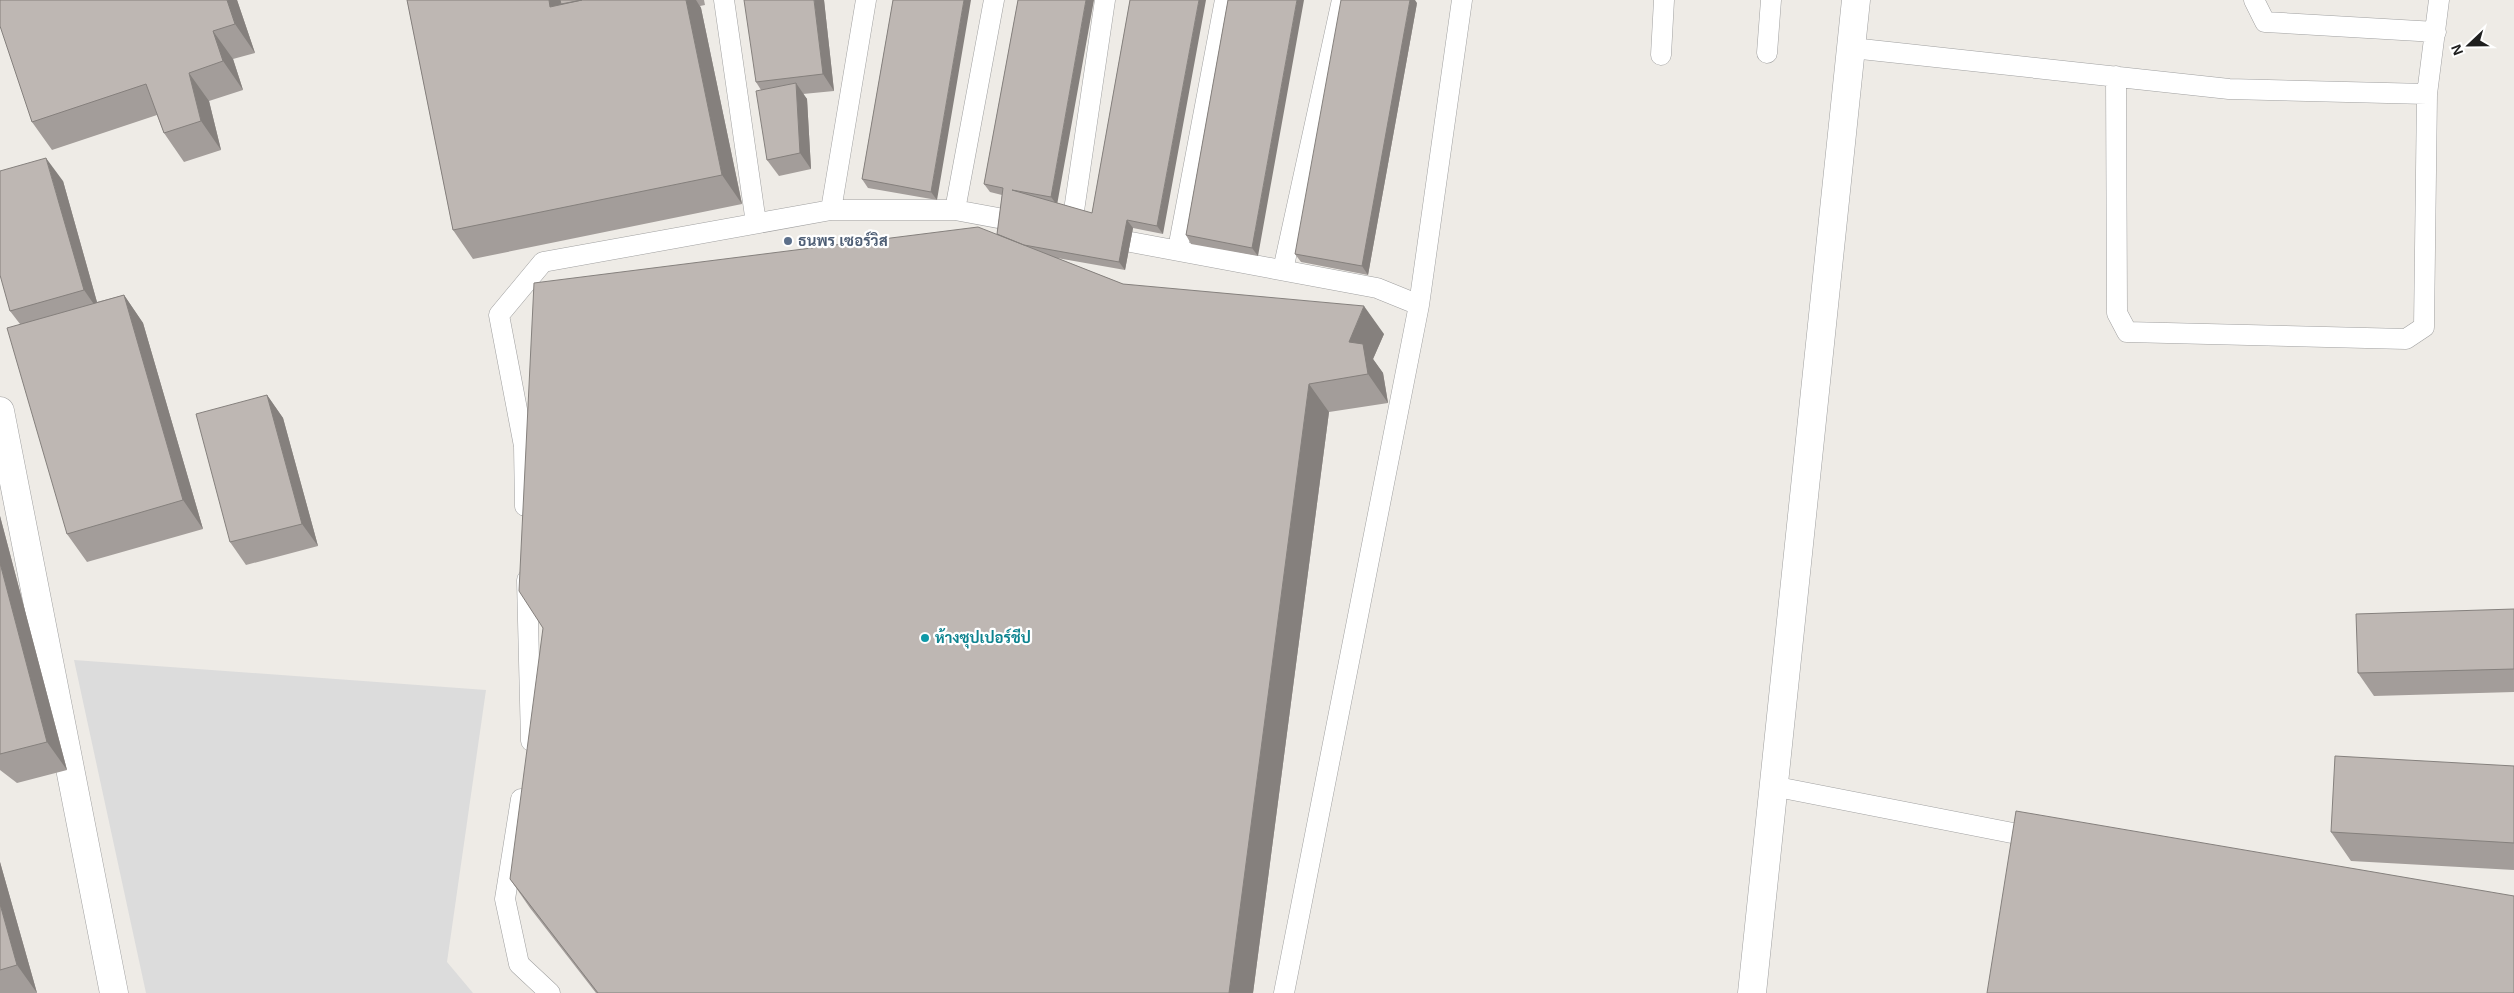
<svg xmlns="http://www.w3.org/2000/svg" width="2514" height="993" viewBox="0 0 2514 993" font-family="Arial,Sarabun,sans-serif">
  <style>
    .residential { fill: #dcdcdc }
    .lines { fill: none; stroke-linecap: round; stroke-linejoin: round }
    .lane-casing { stroke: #a0a0a0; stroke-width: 21 }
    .street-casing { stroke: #a0a0a0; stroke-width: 29 }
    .lane { stroke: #fff; stroke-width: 20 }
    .street { stroke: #fff; stroke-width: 28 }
    .wall { fill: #a39d9a }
    .shaded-wall { fill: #85807d }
    .building { fill: #beb7b3; stroke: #85807d }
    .service-dot { fill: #5c6f8a; stroke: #fff; stroke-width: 2 }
    .culture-dot { fill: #0f9aa8; stroke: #fff; stroke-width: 2 }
    .labels { text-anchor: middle; stroke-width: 4.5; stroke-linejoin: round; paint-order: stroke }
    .service-label { font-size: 15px; font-weight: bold; fill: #4e5e75; stroke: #fff; text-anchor: start }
    .culture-label { font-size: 15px; font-weight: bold; fill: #0d838f; stroke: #fff; text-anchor: start }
  </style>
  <rect width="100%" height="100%" fill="#eeebe6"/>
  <!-- residential -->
  <path class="residential" d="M74,660L486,690L447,962L473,993H146Z"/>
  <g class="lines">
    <!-- lane casing -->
    <g class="lane-casing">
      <path id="lane" d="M724,0L756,223
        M2254,0L2265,22L2436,32
        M1852,48L2229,89L2427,94L2439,0
        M1767,53L1771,0
        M1661,55L1664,0
        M2116,76L2117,313L2127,332L2406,339L2424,327L2427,94
        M831,210H955L1025,223
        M955,210L994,0
        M1073,232L1071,231L1105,0
        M1104,237L1377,288L1419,305L1462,0
        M1178,249L1225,0
        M1283,270L1342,0
        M525,506L524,446L499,315L543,262L831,210L866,0
        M527,580L531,741
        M1772,786L2038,838
        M521,799L505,899L519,964L550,993
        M1284,993L1419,305"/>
    </g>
    <!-- street casing -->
    <g class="street-casing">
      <path id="street" d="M0,411L114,993
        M1752,993L1856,0"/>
    </g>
    <!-- lane -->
    <use href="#lane" class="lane"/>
    <!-- street -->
    <use href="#street" class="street"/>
  </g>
  <!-- wall -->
  <path class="wall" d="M0,0H237L255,53L233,59L243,90L209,101L221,150L184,162L164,133L157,115L52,150L32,122Z
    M407,0H704L705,5L700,6L701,8L742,204L473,259L453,230Z
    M824,0L834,91L803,94L807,99L811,169L779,176L767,160L761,90L756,82Z
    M893,0L937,200L868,188L862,179Z
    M1018,0L1057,203L1092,213L1130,0L1163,234L1133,228L1125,270L1057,258L1123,284L1384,334L1373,359L1383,373L1388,403L1329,412L1253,993H596L530,908L510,879L997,234L1002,195L990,192L984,184Z
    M1228,0L1258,256L1191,244L1186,235Z
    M1417,3L1368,275L1301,262L1295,254Z
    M63,181L97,302L124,295L143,323L203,529L87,562L67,534L20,324L10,311Z
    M267,395L283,418L318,546L246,565L230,542Z
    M0,516L67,770L17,783L0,770Z
    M2514,609V692L2374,696L2358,673Z
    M2514,766V870L2351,861L2331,832Z
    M0,862L37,993H0Z"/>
  <!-- shaded-wall -->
  <path class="shaded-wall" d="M227,0H237L255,53L235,24Z
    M549,0H563L561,5L550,7Z
    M686,0H696L701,8L742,204L722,175Z
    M814,0H824L834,91L823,74Z
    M964,0H971L937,200L931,192Z
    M1086,0H1094L1057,205L1051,197Z
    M1199,0H1206L1163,234L1157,226Z
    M1297,0H1304L1258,256L1252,248Z
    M1410,0H1415L1417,3L1368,275L1362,266Z
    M213,31L233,59L243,90L223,61Z
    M189,73L209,101L221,150L201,121Z
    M796,83L807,99L811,169L800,153Z
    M46,158L63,181L100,313L84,290Z
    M1127,220L1133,228L1125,270L1119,262Z
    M124,295L143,323L203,529L183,500Z
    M1364,306L1384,334L1373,359L1383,373L1388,403L1368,374L1349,342Z
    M1309,384L1329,412L1253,993H1229Z
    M267,395L283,418L318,546L302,524Z
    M0,516L67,770L47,742L0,563Z
    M0,862L37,993L17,965L0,904Z"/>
  <!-- building -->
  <path class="building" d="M0,0H227L235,24L213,31L223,61L189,73L201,121L164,133L146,84L32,122L0,26Z
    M407,0H549L550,7L582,0H686L722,175L453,230Z
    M560,0H582L561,4Z
    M744,0H814L823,74L756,82Z
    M893,0H964L931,192L862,179Z
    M1018,0H1086L1051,197L1012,190L1092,213L1130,0H1199L1157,226L1127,220L1119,262L1024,245L997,234L1003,188L984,184Z
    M1228,0H1297L1252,248L1186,235Z
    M1341,0H1410L1362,266L1295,254Z
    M796,83L800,153L767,160L756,91Z
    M46,158L84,290L10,311L0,275V171Z
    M978,227L1123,284L1364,306L1349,342L1363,344L1368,374L1309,384L1229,993H598L510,879L543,628L519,591L534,283Z
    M124,295L183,500L67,534L7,328Z
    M267,395L302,524L230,542L196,414Z
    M0,563L47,742L0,754Z
    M2514,609V669L2358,673L2356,614Z
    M2335,756L2514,766V843L2331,832Z
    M2016,811L2514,896V993H1987Z
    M0,904L17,965L0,970Z"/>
  <!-- markers -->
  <circle class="service-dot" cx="788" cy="241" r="5"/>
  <circle class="culture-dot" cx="925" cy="638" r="5"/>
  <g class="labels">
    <!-- service labels -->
    <g class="service-label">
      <text x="798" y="246">ธนพร เซอร์วิส</text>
    </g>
    <!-- culture labels -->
    <g class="culture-label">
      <text x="935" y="643">ห้างซุปเปอร์ชีป</text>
    </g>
  </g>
  <!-- north arrow -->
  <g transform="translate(2469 45) rotate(248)" stroke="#ffffff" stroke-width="4" paint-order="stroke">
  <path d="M0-4L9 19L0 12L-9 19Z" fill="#1f1f1f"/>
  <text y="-8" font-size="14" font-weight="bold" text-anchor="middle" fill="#1f1f1f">N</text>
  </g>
</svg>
